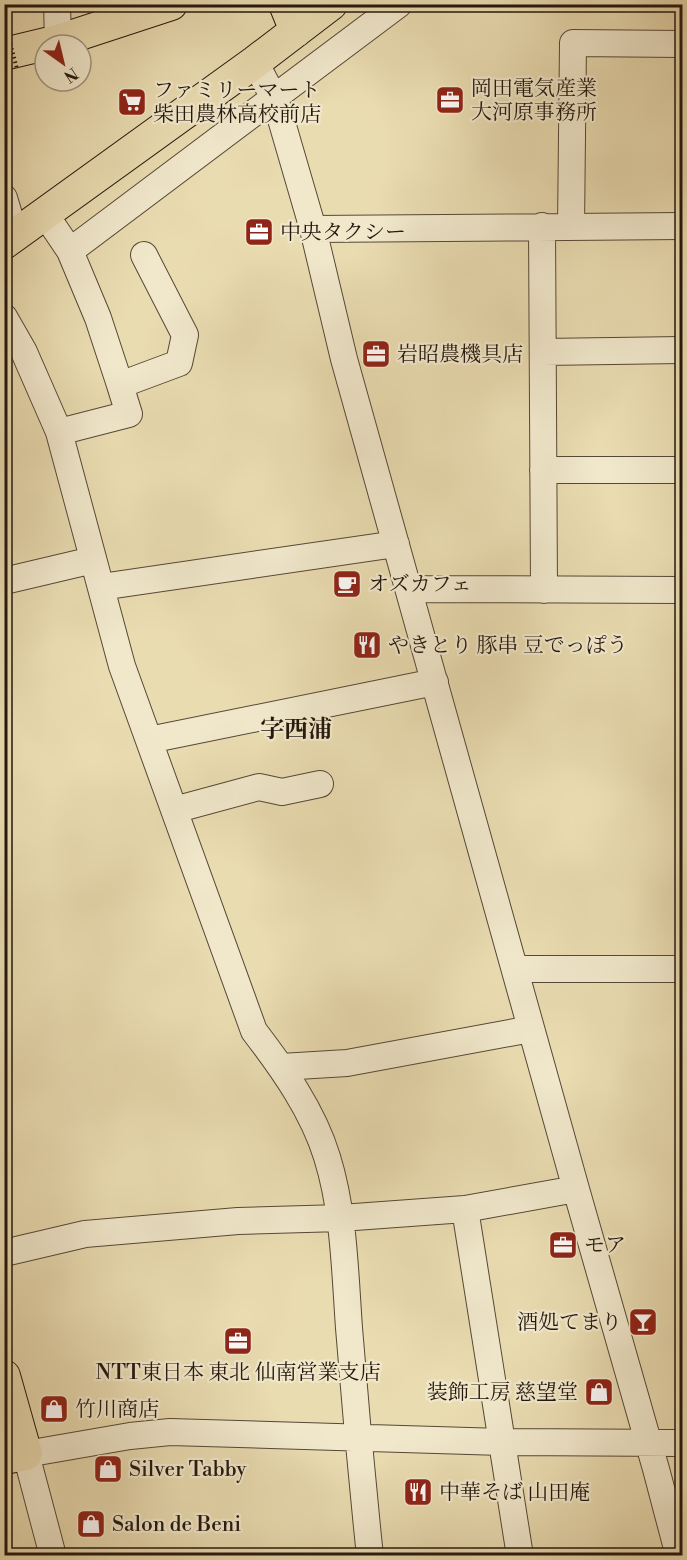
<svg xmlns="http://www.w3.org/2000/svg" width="687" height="1560" viewBox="0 0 687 1560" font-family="'Libre Bodoni','Noto Serif JP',serif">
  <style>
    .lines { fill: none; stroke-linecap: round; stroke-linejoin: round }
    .minor-casing { stroke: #554836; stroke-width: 28 }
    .major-casing { stroke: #23170d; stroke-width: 34 }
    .path { stroke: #23170d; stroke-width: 4; stroke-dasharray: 1.5 3; stroke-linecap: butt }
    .minor { stroke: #f1e8cc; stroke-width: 26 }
    .major { stroke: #eadcb1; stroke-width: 32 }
    .path-bridge { stroke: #23170d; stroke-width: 4; stroke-dasharray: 1.5 3; stroke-linecap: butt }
    .labels { text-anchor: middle; stroke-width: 4.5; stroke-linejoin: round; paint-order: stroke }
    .poi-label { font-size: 21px; fill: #23170d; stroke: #f1e8cc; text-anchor: start }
    .quarter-label { font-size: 24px; font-weight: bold; fill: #23170d; stroke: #f1e8cc }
  </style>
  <rect width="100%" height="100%" fill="#eadcb1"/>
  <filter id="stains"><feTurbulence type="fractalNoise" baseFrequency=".00333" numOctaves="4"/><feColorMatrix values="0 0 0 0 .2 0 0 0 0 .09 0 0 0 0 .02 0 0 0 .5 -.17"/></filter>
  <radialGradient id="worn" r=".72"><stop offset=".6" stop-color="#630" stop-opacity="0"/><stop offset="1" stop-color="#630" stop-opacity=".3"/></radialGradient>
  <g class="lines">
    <!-- minor casing -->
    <g class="minor-casing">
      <path id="minor" d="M57,4L58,41
        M255,62L276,102L313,229L344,359L576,1189L656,1469L679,1556
        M4,198L15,235
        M45,214L70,251L98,318L120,385L179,363L185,335L144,255
        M542,226L544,590
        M571,227L573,43L682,44
        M313,229L682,226
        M70,251L399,4
        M4,317L24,352L59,432L122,666L254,1031C283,1069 313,1111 327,1157C344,1211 345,1272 349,1328C355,1404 362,1480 370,1556
        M543,352L682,350
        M59,432L129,414L120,385
        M543,470H682
        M4,581L93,560
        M101,587L396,544
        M409,589L682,590
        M149,740L435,682
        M174,810L259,787L282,792L320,784
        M515,969H682
        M281,1067L347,1063L531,1029
        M465,1209L520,1556
        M4,1253L85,1234L238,1221L341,1218L465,1209L576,1189
        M53,1556L26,1454L130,1436L170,1432L502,1442L682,1443"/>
    </g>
    <!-- major casing -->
    <g class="major-casing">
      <path id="major" d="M285,4L296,31
        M4,54L58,41L171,4
        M4,243L255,62L331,4
        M4,1376L26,1454L4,1458"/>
    </g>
    <!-- path -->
    <path class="path" d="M4,1329L11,1351"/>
    <!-- minor -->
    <use href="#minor" class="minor"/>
    <!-- major -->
    <use href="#major" class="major"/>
    <!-- path-bridge -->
    <path class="path-bridge" d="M7,31L17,69"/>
  </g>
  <!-- icons -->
  <defs>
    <g id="office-square" transform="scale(1.5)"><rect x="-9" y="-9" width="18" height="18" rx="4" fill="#8f2418" stroke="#f1e8cc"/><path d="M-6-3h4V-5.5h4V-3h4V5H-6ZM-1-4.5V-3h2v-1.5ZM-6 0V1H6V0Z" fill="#fff"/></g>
    <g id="supermarket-square" transform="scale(1.5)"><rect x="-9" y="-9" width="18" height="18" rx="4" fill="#8f2418" stroke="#f1e8cc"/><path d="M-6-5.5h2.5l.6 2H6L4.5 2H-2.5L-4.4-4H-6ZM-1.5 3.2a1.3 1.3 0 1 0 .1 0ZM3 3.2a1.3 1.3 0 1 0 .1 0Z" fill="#fff"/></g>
    <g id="cafe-square" transform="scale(1.5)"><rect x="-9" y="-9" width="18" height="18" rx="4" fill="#8f2418" stroke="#f1e8cc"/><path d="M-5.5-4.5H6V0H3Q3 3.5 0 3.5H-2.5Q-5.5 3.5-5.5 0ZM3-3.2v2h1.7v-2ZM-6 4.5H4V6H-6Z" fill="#fff"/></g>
    <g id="restaurant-square" transform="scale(1.5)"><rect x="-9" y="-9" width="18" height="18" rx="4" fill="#8f2418" stroke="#f1e8cc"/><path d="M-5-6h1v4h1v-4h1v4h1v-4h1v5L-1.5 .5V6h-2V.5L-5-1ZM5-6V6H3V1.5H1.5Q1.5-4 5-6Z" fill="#fff"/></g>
    <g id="bar-square" transform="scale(1.5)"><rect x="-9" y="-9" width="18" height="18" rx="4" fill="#8f2418" stroke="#f1e8cc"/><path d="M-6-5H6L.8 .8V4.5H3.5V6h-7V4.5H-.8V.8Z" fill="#fff"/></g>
    <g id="shop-square" transform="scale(1.5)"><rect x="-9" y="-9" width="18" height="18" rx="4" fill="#8f2418" stroke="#f1e8cc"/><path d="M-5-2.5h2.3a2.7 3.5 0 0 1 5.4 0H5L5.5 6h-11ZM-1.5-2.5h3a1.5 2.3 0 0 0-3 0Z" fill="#fff"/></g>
  </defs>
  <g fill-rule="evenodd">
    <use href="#office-square" x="450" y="100"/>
    <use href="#supermarket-square" x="132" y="102"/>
    <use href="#office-square" x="259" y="232"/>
    <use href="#office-square" x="376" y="354"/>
    <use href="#cafe-square" x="347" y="584"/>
    <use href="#restaurant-square" x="367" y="645"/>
    <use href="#office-square" x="563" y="1245"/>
    <use href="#bar-square" x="643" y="1322"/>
    <use href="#office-square" x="238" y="1341"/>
    <use href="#shop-square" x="599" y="1392"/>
    <use href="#shop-square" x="54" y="1409"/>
    <use href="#shop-square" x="108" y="1469"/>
    <use href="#restaurant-square" x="418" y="1492"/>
    <use href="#shop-square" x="91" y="1524"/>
  </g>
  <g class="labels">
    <!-- poi labels -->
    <g class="poi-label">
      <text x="471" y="95">岡田電気産業<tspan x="471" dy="24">大河原事務所</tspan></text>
      <text x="153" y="97">ファミリーマート<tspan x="153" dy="24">柴田農林高校前店</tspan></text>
      <text x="280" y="239">中央タクシー</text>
      <text x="397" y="361">岩昭農機具店</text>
      <text x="368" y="591">オズカフェ</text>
      <text x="388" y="652">やきとり 豚串 豆でっぽう</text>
      <text x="584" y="1252">モア</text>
      <text x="622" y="1329" text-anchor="end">酒処てまり</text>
      <text x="238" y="1379" text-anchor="middle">NTT東日本 東北 仙南営業支店</text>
      <text x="578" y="1399" text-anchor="end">装飾工房 慈望堂</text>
      <text x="75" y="1416">竹川商店</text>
      <text x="129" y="1476">Silver Tabby</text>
      <text x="439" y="1499">中華そば 山田庵</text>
      <text x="112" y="1531">Salon de Beni</text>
    </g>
    <!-- quarter labels -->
    <g class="quarter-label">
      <text x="296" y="737">字西浦</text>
    </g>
  </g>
  <!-- margin -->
  <rect width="687" height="1560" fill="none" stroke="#eadcb1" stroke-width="24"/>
  <rect x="6" y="6" width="675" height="1548" fill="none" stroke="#23170d" stroke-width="3"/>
  <rect x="12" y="12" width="663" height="1536" fill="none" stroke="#23170d" stroke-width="1.5"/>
  <!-- north arrow -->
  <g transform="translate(63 63) rotate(146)"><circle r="28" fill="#f1e8cc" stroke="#9f9480" stroke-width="1.5"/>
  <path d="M0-4.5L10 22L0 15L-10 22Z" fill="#8f2418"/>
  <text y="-9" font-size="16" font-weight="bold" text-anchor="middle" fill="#23170d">N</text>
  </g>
  <rect width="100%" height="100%" filter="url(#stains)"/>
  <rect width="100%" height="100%" fill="url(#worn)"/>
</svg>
